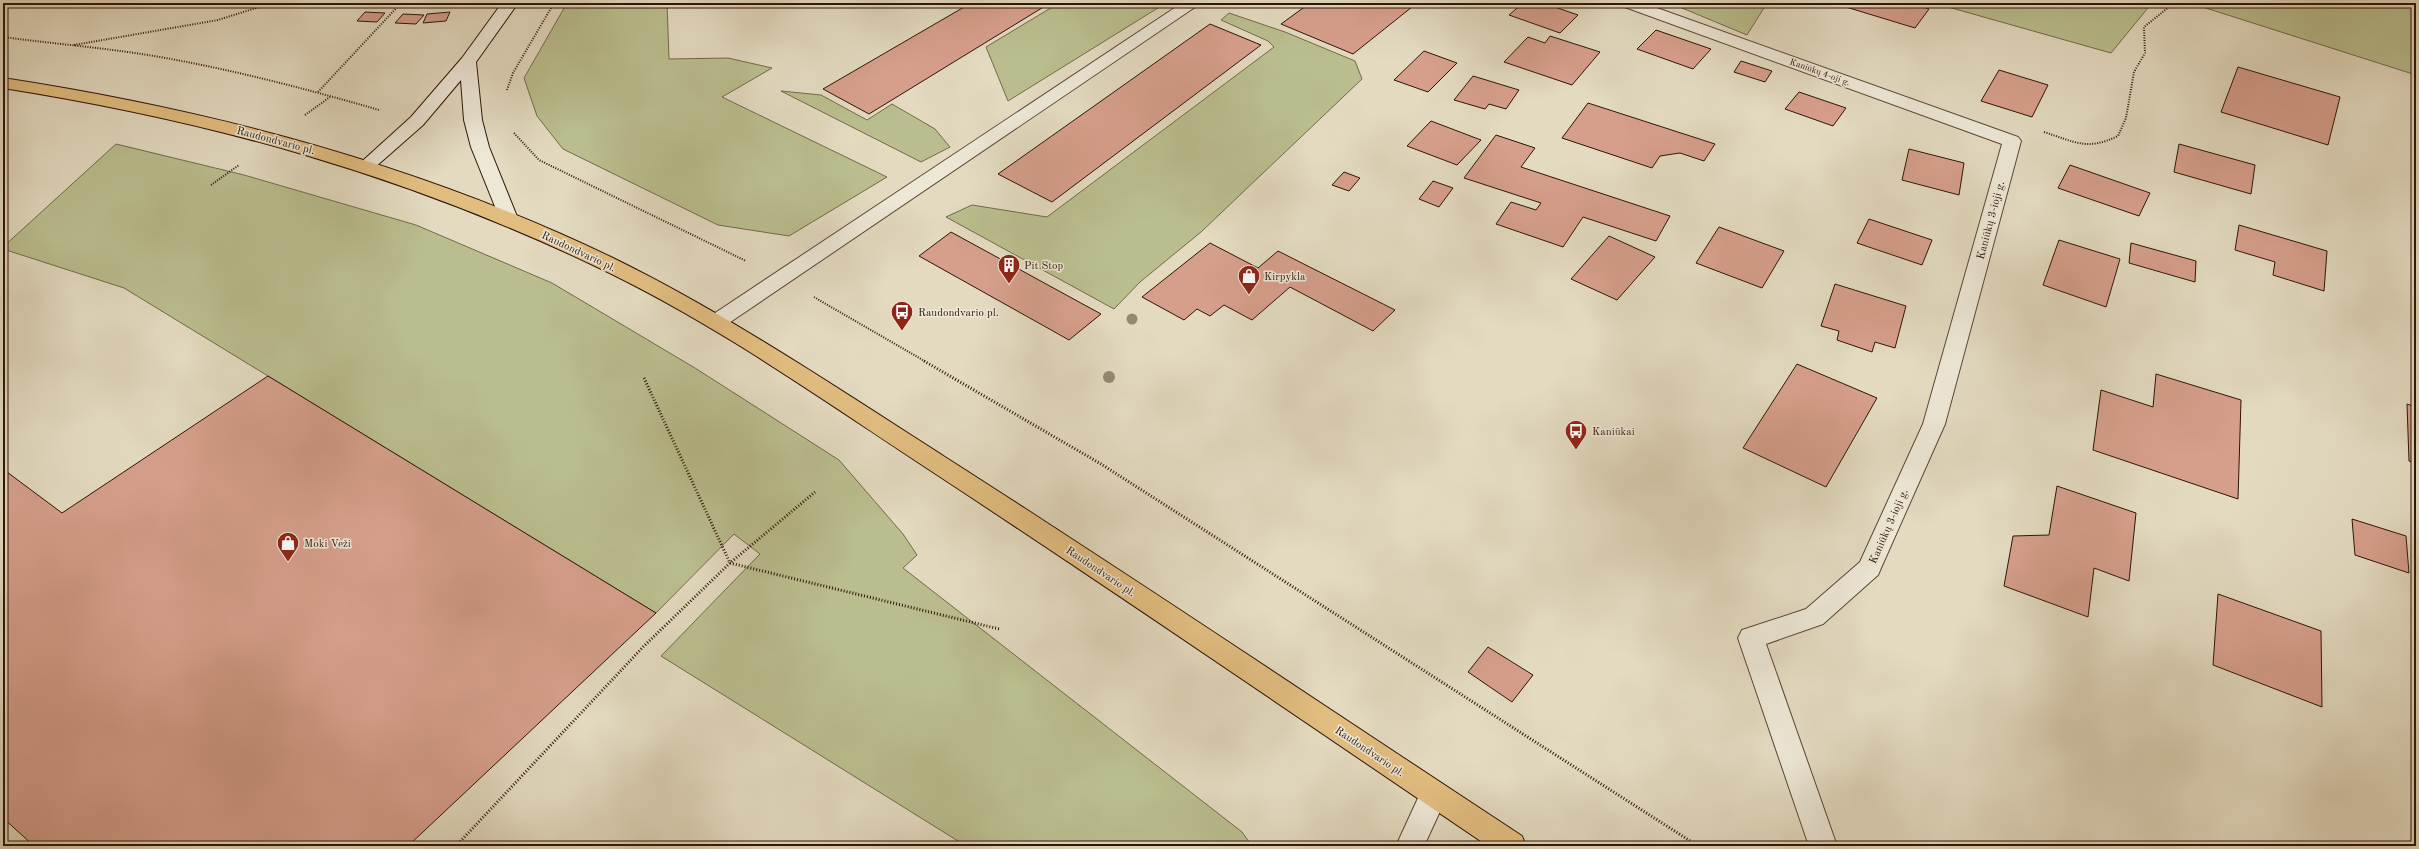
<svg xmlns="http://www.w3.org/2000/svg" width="2419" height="849" viewBox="0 0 2419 849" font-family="'Old Standard TT',serif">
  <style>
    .green { fill: #babe8e; stroke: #74694a }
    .building { fill: #d69f8c; stroke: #2e1407 }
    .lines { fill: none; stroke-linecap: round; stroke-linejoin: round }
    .street-casing { stroke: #5b4635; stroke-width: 2 }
    .secondary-casing { stroke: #2e1407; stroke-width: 2 }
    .primary-casing { stroke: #2e1407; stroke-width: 2 }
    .path-far1 { stroke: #2e1407; stroke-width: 2; stroke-dasharray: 1 1.5; stroke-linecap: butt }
    .path { stroke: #2e1407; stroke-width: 3; stroke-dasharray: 1 2; stroke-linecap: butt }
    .street { fill: #ede7d6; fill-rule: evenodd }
    .secondary { fill: #ede7d6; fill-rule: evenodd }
    .primary { fill: #e2bd80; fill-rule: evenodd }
    .tree { fill: #978971 }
    .labels { text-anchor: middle; stroke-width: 3; stroke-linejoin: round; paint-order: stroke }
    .far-street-label { font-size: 9px; fill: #2e1407; stroke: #ede7d6 }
    .street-label { font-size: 11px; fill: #2e1407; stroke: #ede7d6 }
    .poi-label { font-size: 11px; fill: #2e1407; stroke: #ede7d6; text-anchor: start }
  </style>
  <rect width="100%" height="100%" fill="#e3dac0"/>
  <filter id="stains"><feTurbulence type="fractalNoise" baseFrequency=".005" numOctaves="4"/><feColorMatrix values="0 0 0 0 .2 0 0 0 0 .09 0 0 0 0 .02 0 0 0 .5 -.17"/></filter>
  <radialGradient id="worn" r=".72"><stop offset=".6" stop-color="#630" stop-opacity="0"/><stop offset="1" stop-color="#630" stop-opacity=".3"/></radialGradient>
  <!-- green -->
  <path class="green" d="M567,3H667L669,59L728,58L772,68L722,97L887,177L789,236L718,225L563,149L537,116L524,78Z
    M1059,3H1166L1008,101L986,47Z
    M1670,3H1767L1747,35Z
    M1934,3H2152L2111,53Z
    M2190,3H2416V75Z
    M1229,13L1285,32L1355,61L1362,79L1201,232L1140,282L1114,309L946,217L972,205L1047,217L1274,47L1268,41L1221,20Z
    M781,91L821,95L867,120L892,104L935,129L950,147L921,162Z
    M116,144L244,175L416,225L552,283L695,368L839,460L903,534L917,555L903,568L1242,832L1252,846H966L661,656L760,554L734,534L656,613L124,288L3,249V247Z"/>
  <!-- building -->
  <path class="building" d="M971,3H1050L869,114L823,89Z
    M1310,3H1417L1353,54L1281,24Z
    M1523,3H1543L1578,15L1560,33L1509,15Z
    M1849,3H1911L1929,9L1915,28L1846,7Z
    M365,12L385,13L377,22L357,21Z
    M450,12L446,21L423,23L427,14Z
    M403,14L424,15L416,24L395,23Z
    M1210,24L1261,45L1052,202L998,174Z
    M1656,30L1711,49L1693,69L1637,49Z
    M1550,36L1600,52L1572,85L1504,62L1528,37L1545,43Z
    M1424,51L1457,63L1428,92L1394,80Z
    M1741,61L1772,71L1765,82L1734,72Z
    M2238,67L2340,97L2328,145L2221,112Z
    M1999,70L2048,85L2032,117L1981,101Z
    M1473,76L1519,90L1506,109L1489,104L1485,109L1454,100Z
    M1799,92L1846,108L1833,126L1785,109Z
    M1588,103L1715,144L1704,161L1680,153L1660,156L1652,168L1562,138Z
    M1431,121L1481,140L1457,165L1407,146Z
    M1496,135L1535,148L1521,167L1670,216L1656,241L1583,217L1563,247L1496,224L1511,202L1536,210L1541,203L1464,178Z
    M2179,144L2255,165L2251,194L2174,172Z
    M1909,149L1964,163L1959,195L1902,180Z
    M2070,165L2150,193L2139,216L2058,188Z
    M1344,172L1360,178L1349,191L1332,185Z
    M1433,181L1453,188L1439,207L1419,199Z
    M1869,219L1932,240L1922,265L1857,243Z
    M2239,225L2327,251L2324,291L2273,275L2275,262L2235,250Z
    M1719,227L1784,251L1762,288L1696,263Z
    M951,232L1101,314L1069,340L919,256Z
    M1609,236L1655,257L1617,300L1571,279Z
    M2059,240L2120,259L2106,307L2043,285Z
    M1210,243L1258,268L1278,251L1395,310L1373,331L1290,287L1252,320L1224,305L1210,316L1197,309L1184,320L1142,297Z
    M2131,243L2196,261L2195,282L2129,263Z
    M1835,284L1906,306L1895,348L1875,342L1872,352L1837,340L1839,331L1821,326Z
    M1797,364L1877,398L1826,487L1743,448Z
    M2156,374L2241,400L2238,499L2093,450L2101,390L2153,407Z
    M268,376L656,613L408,846H34L3,818V469L62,513Z
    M2407,404L2416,407V464L2409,461Z
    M2057,486L2136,513L2129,581L2094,568L2088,617L2004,586L2013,536L2049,535Z
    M2352,519L2406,536L2409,573L2355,555Z
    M2218,594L2321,631L2322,707L2213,665Z
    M1488,647L1533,675L1512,702L1468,672Z"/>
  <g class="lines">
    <!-- street casing -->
    <g class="street-casing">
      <path id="street" d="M1182,3H1201L723,327L716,329L709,327L706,322L709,317Z
        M1620,3H1643L2018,137L2021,141L1945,424L1881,568L1878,575L1823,624L1766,644L1837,846H1809L1738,638L1742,630L1806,609L1860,562L1923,424L2002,144L1622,6Z
        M1434,781L1444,785L1448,794L1424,846H1396L1424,785Z"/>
    </g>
    <!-- secondary casing -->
    <g class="secondary-casing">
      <path id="secondary" d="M502,3H518L476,62L482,120L489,147L518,219L516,223L509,225L502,223L500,219L471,147L464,120L461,80L423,125L373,169H361L358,165L411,117L462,58Z"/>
    </g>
    <!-- primary casing -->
    <g class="primary-casing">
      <path id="primary" d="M3,78C213,110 420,165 613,258C729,315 837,388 945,457C1139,581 1330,710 1522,836L1526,846H1488C1299,718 1110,588 919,463C813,393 708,319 593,265C401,174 212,121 3,88Z"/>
    </g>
    <!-- path-far1 -->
    <path class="path-far1" d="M3,37C55,44 108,48 160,57C234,70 307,89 379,110
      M74,45L218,20L272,3
      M507,90L513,73L554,3
      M318,92L401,3
      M305,115L330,97
      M2044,132C2075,142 2087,151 2118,136L2126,118L2134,72L2145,53L2144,27L2174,3
      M514,133L539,160L746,261
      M211,185L239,165
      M814,297L926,362"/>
    <!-- path -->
    <path class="path" d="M924,361L1101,464L1698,846
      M644,378L730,563
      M730,563L999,629
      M456,846L643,647L730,563L815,492"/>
    <!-- street -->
    <use href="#street" class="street"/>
    <!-- secondary -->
    <use href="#secondary" class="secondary"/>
    <!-- primary -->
    <use href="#primary" class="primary"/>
  </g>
  <!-- trees -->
  <g class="tree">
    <circle cx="1132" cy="319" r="5.5"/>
    <circle cx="1109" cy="377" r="6"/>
  </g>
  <!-- icons -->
  <defs>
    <g id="building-pin" transform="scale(1.15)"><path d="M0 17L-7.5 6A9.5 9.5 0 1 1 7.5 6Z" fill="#8f2418" stroke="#ede7d6"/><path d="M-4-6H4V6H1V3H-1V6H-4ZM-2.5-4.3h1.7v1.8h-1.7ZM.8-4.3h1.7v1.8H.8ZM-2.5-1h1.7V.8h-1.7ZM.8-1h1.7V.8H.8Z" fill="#fff"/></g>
    <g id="shop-pin" transform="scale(1.15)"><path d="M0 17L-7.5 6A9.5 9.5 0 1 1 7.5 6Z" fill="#8f2418" stroke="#ede7d6"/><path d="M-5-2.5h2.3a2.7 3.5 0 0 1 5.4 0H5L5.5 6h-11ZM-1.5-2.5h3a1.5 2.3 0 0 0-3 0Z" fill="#fff"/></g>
    <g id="bus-pin" transform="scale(1.15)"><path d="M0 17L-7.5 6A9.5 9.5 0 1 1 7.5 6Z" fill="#8f2418" stroke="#ede7d6"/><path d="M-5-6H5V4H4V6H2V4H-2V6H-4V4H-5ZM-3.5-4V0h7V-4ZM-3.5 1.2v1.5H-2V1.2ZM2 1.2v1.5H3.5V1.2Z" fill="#fff"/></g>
  </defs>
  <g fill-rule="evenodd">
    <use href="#building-pin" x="1009" y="265"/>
    <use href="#shop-pin" x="1249" y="276"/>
    <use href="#bus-pin" x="902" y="312"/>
    <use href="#bus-pin" x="1576" y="431"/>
    <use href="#shop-pin" x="288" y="543"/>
  </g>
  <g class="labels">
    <!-- far-street labels -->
    <g class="far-street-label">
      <text transform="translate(1820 72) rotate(20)" y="3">Kaniūkų 4-oji g.</text>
    </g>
    <!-- street labels -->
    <g class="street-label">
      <text transform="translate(276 140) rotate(15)" y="4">Raudondvario pl.</text>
      <text transform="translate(1990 220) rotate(-75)" y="4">Kaniūkų 3-ioji g.</text>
      <text transform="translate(579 251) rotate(25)" y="4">Raudondvario pl.</text>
      <text transform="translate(1888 526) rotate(-66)" y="4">Kaniūkų 3-ioji g.</text>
      <text transform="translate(1101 571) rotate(34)" y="4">Raudondvario pl.</text>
      <text transform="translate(1370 751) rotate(34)" y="4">Raudondvario pl.</text>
    </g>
    <!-- poi labels -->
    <g class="poi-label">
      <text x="1024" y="269">Pit Stop</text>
      <text x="1264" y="280">Kirpykla</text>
      <text x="918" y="316">Raudondvario pl.</text>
      <text x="1592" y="435">Kaniūkai</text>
      <text x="304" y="547">Moki Veži</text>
    </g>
  </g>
  <!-- margin -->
  <rect width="2419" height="849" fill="none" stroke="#e3dac0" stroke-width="16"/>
  <rect x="4" y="4" width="2411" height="841" fill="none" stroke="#2e1407" stroke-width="2"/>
  <rect x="8" y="8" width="2403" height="833" fill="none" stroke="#2e1407"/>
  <rect width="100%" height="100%" filter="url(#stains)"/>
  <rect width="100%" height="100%" fill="url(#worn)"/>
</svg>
